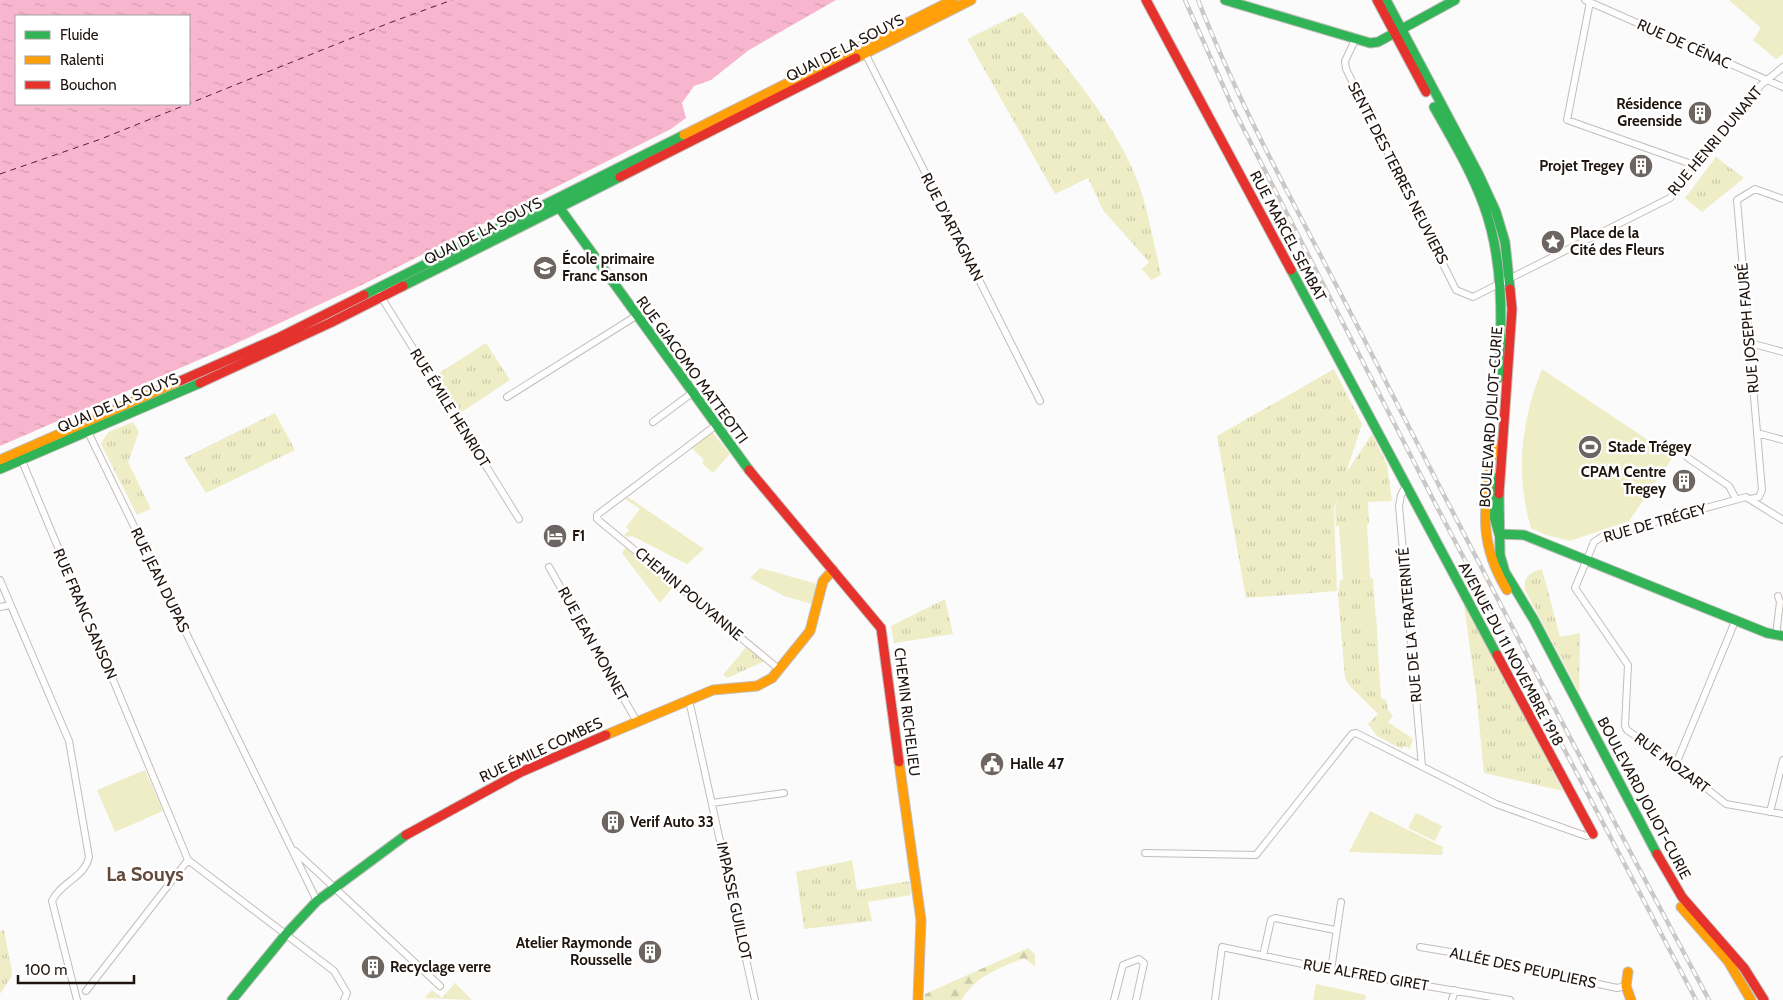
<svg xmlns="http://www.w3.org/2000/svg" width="1783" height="1000" viewBox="0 0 1783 1000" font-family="Cabin,sans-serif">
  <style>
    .grass { fill: url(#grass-tufts) }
    .forest { fill: url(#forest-firs) }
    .garden { fill: #eeedc6 }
    .water { fill: url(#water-ripples); fill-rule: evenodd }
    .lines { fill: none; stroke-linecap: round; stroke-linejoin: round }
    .ferry { stroke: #67153c; stroke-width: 1; stroke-dasharray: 6 5; stroke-linecap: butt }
    .street-casing { stroke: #c3bdba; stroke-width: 8 }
    .fast-casing { stroke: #c3bdba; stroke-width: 11 }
    .slow-casing { stroke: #c3bdba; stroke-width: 11 }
    .jam-casing { stroke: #c3bdba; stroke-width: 11 }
    .street { stroke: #fefefe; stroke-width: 6 }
    .fast { stroke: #30b455; stroke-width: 9 }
    .slow { stroke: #ff9f0a; stroke-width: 9 }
    .jam { stroke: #e5322d; stroke-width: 9 }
    .rail-casing { stroke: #cac9c8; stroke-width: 4.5 }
    .rail { stroke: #fff; stroke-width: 2.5; stroke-dasharray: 8; stroke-linecap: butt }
    .labels { text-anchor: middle; stroke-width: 5; stroke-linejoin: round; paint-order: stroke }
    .street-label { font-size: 15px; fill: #1f140e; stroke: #fff }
    .poi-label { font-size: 15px; font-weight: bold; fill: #1f140e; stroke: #fff; text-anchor: start }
    .district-label { font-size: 20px; font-weight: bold; fill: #644a3b; stroke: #fff }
  </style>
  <defs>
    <pattern id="grass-tufts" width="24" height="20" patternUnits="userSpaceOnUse" patternTransform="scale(1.25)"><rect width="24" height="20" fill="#eeedc6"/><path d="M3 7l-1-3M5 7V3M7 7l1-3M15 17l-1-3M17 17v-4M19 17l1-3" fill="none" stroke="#cccaa9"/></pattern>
    <pattern id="forest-firs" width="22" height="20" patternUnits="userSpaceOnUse" patternTransform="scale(1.25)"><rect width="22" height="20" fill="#eeedc6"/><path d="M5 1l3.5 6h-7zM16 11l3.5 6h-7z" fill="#cccaa9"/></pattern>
    <pattern id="water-ripples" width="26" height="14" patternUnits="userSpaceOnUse" patternTransform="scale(1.25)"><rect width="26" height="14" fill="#f8b6ce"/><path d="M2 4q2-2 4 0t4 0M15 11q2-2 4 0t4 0" fill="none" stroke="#d49cb0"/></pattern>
  </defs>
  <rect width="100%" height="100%" fill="#fbfbfb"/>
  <!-- grass -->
  <path class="grass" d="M1022,12C1062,62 1118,125 1139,185C1149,214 1154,245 1161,275L1151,280L1142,269L1149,262L1103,210L1088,178L1055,194L967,39Z
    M1716,157L1744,178L1702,212L1685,198Z
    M486,343L510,380L460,413L436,375Z
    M1334,369L1362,424L1346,473L1372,434L1387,465L1392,501L1368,502L1369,524L1336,526L1335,510L1339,495L1334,509L1337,591L1246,598L1217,436Z
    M275,413L295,450L206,493L184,458Z
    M133,422L139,432L128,462L151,509L137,515L101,444L108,432Z
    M1542,569L1560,637L1580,633L1579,692L1525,590C1523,577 1530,572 1542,569Z
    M1373,578L1381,698L1386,700L1388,710L1393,716L1388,722L1413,739L1410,749L1404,746L1402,749L1377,736L1368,724L1378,714L1349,685L1345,678L1338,594L1340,580Z
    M1463,598L1563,791L1484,773L1476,692Z
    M945,599L953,634L894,643L891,626Z
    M747,646L765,661L727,678L723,675Z
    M852,860L857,890L909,881L911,895L868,902L872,921L804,929L796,872Z
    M4,930L12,972V976L0,994V931Z
    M455,983L472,1000L424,998L432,990L442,998Z"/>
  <!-- forest -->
  <path class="forest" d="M1028,948L1035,954V966L1024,958C1000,968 974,976 962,1000H924L925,994Z"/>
  <!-- garden -->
  <path class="garden" d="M1729,0H1783V54L1776,59L1753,40L1761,28Z
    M1542,369L1673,457L1629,521L1570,541L1546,535L1531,528C1515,474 1521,421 1542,369Z
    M712,432L730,454L713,473L702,463L704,460L692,448Z
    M628,497L704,549L687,564L632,536L628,537L624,535L629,530L626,527L640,509L625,499Z
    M1367,524L1370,578L1343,580L1339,526Z
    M626,547L673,587L660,603L622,553Z
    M760,568L817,584L812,604L784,596L750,578Z
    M1376,616L1378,644H1372L1366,640L1364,617Z
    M145,770L163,811L115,832L97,790Z
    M1370,811L1443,847L1442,855L1349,852Z
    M1416,813L1442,826L1435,841L1408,828Z
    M1316,984L1366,995L1365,1000H1313Z"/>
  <!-- water -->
  <path class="water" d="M0,0H836L749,50L711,80L694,86L682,103L686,118L671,129L366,283L224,349L0,446ZM16,16H189V104H16Z"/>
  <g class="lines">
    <!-- ferry -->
    <path class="ferry" d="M0,174L101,139L389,23L452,0"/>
    <!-- street casing -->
    <g class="street-casing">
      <path id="street" d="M1585,0L1783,87
        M1590,2L1567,120L1697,166
        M1355,40L1345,61L1346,69L1456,290L1473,297L1670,198L1761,85L1783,67
        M864,51L1040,401
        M380,295L519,519
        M1750,343L1783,352
        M507,397L636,316
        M653,422L692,393
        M715,426L597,515V519L780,670
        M86,428L317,901
        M1757,433L1783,440
        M20,456L188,860L334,971L347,993L344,1000
        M1688,458L1729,486L1736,499
        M1406,486L1401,495L1399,506L1422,766
        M1751,499L1759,497L1762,490L1737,200L1755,189L1783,199
        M1783,520L1746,497L1603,536L1594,542L1575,588L1628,665L1625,726L1627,730L1676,764L1726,804L1783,814
        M549,567L637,722
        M0,580L69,741L89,857C85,877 60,883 52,901L77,1000
        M0,607L10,605
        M1776,635L1780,602L1778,596
        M689,700L755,1000
        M1676,764L1736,619
        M712,803L784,793
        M1770,812L1783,760
        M295,851L440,986
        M1145,853L1256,855L1352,734L1356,733L1496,804L1586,836L1593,834
        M1420,947L1456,953L1617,988L1626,986
        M1263,956L1271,920L1275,918L1335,930
        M1331,970L1341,902
        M86,991L188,860
        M1114,1000L1123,965L1139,959L1144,963L1136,1000
        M1215,1000L1222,947L1331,970L1510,1000
        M1452,1000L1455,990"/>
    </g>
    <!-- fast casing -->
    <g class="fast-casing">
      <path id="fast" d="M1225,0L1370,43L1378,42L1455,0
        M1386,0L1478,173L1496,212L1505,242L1510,289
        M1434,107C1452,139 1472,172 1484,206C1504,261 1502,321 1499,378
        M556,203L749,470
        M1291,270L1497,655
        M403,286L620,177
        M364,295L684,135
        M0,469L200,383
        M1492,476L1493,512L1499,534L1524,535L1767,633L1783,636
        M1499,494L1500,555L1505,572L1534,620L1657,854
        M232,1000L286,934L317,901L406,835"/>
    </g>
    <!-- slow casing -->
    <g class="slow-casing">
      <path id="slow" d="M856,58L971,0
        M684,135L953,0
        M1494,443C1487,502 1474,535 1507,590
        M0,460L180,381
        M606,735L713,690L757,686L772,678L810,631L823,581L833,570
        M899,762L921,920L918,1000
        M1681,907L1728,961L1751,1000
        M1628,972L1626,986L1631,1000"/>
    </g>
    <!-- jam casing -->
    <g class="jam-casing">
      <path id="jam" d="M1146,0L1291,270
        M1377,0L1426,92
        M620,177L856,58
        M180,381L280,337L364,295
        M200,383L330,323L403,286
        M749,470L881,628L899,762
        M1499,494L1512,309L1510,289
        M1497,655L1593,834
        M406,835L521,772L606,735
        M1657,854L1682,897L1744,968L1764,1000"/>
    </g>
    <!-- street -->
    <use href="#street" class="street"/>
    <!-- fast -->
    <use href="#fast" class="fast"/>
    <!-- slow -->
    <use href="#slow" class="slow"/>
    <!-- jam -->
    <use href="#jam" class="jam"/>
    <!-- rail casing -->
    <g class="rail-casing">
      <path id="rail" d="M1185,0L1233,108L1437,507L1696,1000
        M1198,0C1244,117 1307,227 1364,339C1477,561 1592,781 1709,1000"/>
    </g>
    <!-- rail -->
    <use href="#rail" class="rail"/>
  </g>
  <!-- icons -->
  <defs>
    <g id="building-disc" transform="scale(1.25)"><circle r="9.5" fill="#6c6561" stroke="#fff"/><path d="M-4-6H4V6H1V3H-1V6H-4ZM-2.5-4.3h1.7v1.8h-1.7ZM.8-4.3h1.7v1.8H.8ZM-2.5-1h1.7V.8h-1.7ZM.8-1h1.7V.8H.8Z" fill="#fff"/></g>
    <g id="sight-disc" transform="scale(1.25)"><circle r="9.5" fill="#6c6561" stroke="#fff"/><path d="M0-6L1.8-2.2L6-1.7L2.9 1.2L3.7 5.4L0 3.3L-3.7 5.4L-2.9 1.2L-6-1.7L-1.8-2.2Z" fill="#fff"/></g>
    <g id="school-disc" transform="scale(1.25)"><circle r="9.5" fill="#6c6561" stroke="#fff"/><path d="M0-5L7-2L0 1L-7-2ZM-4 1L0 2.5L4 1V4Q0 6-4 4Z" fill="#fff"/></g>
    <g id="stadium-disc" transform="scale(1.25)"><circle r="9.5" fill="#6c6561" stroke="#fff"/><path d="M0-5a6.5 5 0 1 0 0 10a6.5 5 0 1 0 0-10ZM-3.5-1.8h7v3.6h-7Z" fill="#fff"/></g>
    <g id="hotel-disc" transform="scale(1.25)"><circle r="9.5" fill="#6c6561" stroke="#fff"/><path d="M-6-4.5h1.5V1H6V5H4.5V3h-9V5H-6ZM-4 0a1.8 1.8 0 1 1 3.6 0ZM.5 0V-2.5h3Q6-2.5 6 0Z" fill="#fff"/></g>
    <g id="civic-disc" transform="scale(1.25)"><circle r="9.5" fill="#6c6561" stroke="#fff"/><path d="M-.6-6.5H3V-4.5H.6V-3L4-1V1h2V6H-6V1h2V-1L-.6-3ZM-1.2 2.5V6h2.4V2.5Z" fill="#fff"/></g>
  </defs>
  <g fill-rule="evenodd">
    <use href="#building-disc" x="1700" y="113"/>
    <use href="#building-disc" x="1641" y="166"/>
    <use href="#sight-disc" x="1553" y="242"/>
    <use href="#school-disc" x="545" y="268"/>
    <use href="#stadium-disc" x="1590" y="447"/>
    <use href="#building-disc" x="1684" y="481"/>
    <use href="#hotel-disc" x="555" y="536"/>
    <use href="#civic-disc" x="992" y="764"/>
    <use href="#building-disc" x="613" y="822"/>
    <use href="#building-disc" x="650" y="952"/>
    <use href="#building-disc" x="373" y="967"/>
  </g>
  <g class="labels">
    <!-- street labels -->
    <g class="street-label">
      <text transform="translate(1684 44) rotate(24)" y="5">RUE DE CÉNAC</text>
      <text transform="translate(845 48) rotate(-27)" y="5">QUAI DE LA SOUYS</text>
      <text transform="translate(1715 141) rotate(-50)" y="5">RUE HENRI DUNANT</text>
      <text transform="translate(1398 173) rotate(63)" y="5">SENTE DES TERRES NEUVIERS</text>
      <text transform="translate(952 227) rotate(63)" y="5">RUE D'ARTAGNAN</text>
      <text transform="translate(483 231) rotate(-27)" y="5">QUAI DE LA SOUYS</text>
      <text transform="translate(1288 236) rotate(62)" y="5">RUE MARCEL SEMBAT</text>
      <text transform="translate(1748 328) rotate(-95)" y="5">RUE JOSEPH FAURÉ</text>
      <text transform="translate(692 370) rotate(54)" y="5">RUE GIACOMO MATTEOTTI</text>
      <text transform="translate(118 403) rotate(-23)" y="5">QUAI DE LA SOUYS</text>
      <text transform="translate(450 408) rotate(58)" y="5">RUE ÉMILE HENRIOT</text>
      <text transform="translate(1491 417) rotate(-86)" y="5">BOULEVARD JOLIOT-CURIE</text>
      <text transform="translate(1655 523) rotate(-16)" y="5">RUE DE TRÉGEY</text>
      <text transform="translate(160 580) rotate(64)" y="5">RUE JEAN DUPAS</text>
      <text transform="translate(689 594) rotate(40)" y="5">CHEMIN POUYANNE</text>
      <text transform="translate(85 614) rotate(67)" y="5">RUE FRANC SANSON</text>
      <text transform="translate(1410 625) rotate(-95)" y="5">RUE DE LA FRATERNITÉ</text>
      <text transform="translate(593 644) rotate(61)" y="5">RUE JEAN MONNET</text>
      <text transform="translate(1511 654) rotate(62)" y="5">AVENUE DU 11 NOVEMBRE 1918</text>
      <text transform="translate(907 712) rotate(83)" y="5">CHEMIN RICHELIEU</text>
      <text transform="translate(541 750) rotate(-25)" y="5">RUE ÉMILE COMBES</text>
      <text transform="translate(1672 763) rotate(37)" y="5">RUE MOZART</text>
      <text transform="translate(1644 798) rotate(62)" y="5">BOULEVARD JOLIOT-CURIE</text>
      <text transform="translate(734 901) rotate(78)" y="5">IMPASSE GUILLOT</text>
      <text transform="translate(1523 968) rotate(12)" y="5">ALLÉE DES PEUPLIERS</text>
      <text transform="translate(1366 975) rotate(10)" y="5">RUE ALFRED GIRET</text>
    </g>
    <!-- poi labels -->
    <g class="poi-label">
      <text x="1682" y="109" text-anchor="end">Résidence<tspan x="1682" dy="17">Greenside</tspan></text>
      <text x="1624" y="171" text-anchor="end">Projet Tregey</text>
      <text x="1570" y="238">Place de la<tspan x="1570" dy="17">Cité des Fleurs</tspan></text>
      <text x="562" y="264">École primaire<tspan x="562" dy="17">Franc Sanson</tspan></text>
      <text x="1608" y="452">Stade Trégey</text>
      <text x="1666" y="477" text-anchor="end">CPAM Centre<tspan x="1666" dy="17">Tregey</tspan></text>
      <text x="572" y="541">F1</text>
      <text x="1010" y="769">Halle 47</text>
      <text x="630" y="827">Verif Auto 33</text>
      <text x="632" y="948" text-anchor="end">Atelier Raymonde<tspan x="632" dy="17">Rousselle</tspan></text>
      <text x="390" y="972">Recyclage verre</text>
    </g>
    <!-- district labels -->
    <g class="district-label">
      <text x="145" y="881">La Souys</text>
    </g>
  </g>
  <!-- legend -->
  <rect x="15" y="15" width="175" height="90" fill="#ffffff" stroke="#a5a19f"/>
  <rect x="25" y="31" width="25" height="8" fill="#30b455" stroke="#a5a19f"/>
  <text x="60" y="40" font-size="15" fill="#1f140e">Fluide</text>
  <rect x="25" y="56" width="25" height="8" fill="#ff9f0a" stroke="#a5a19f"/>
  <text x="60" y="65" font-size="15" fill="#1f140e">Ralenti</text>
  <rect x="25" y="81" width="25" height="8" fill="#e5322d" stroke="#a5a19f"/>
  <text x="60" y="90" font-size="15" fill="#1f140e">Bouchon</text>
  <!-- scale -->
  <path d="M18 975v8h116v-8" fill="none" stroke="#1f140e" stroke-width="2.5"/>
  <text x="25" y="975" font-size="15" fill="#1f140e" stroke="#ffffff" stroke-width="4" paint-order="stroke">100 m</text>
</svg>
